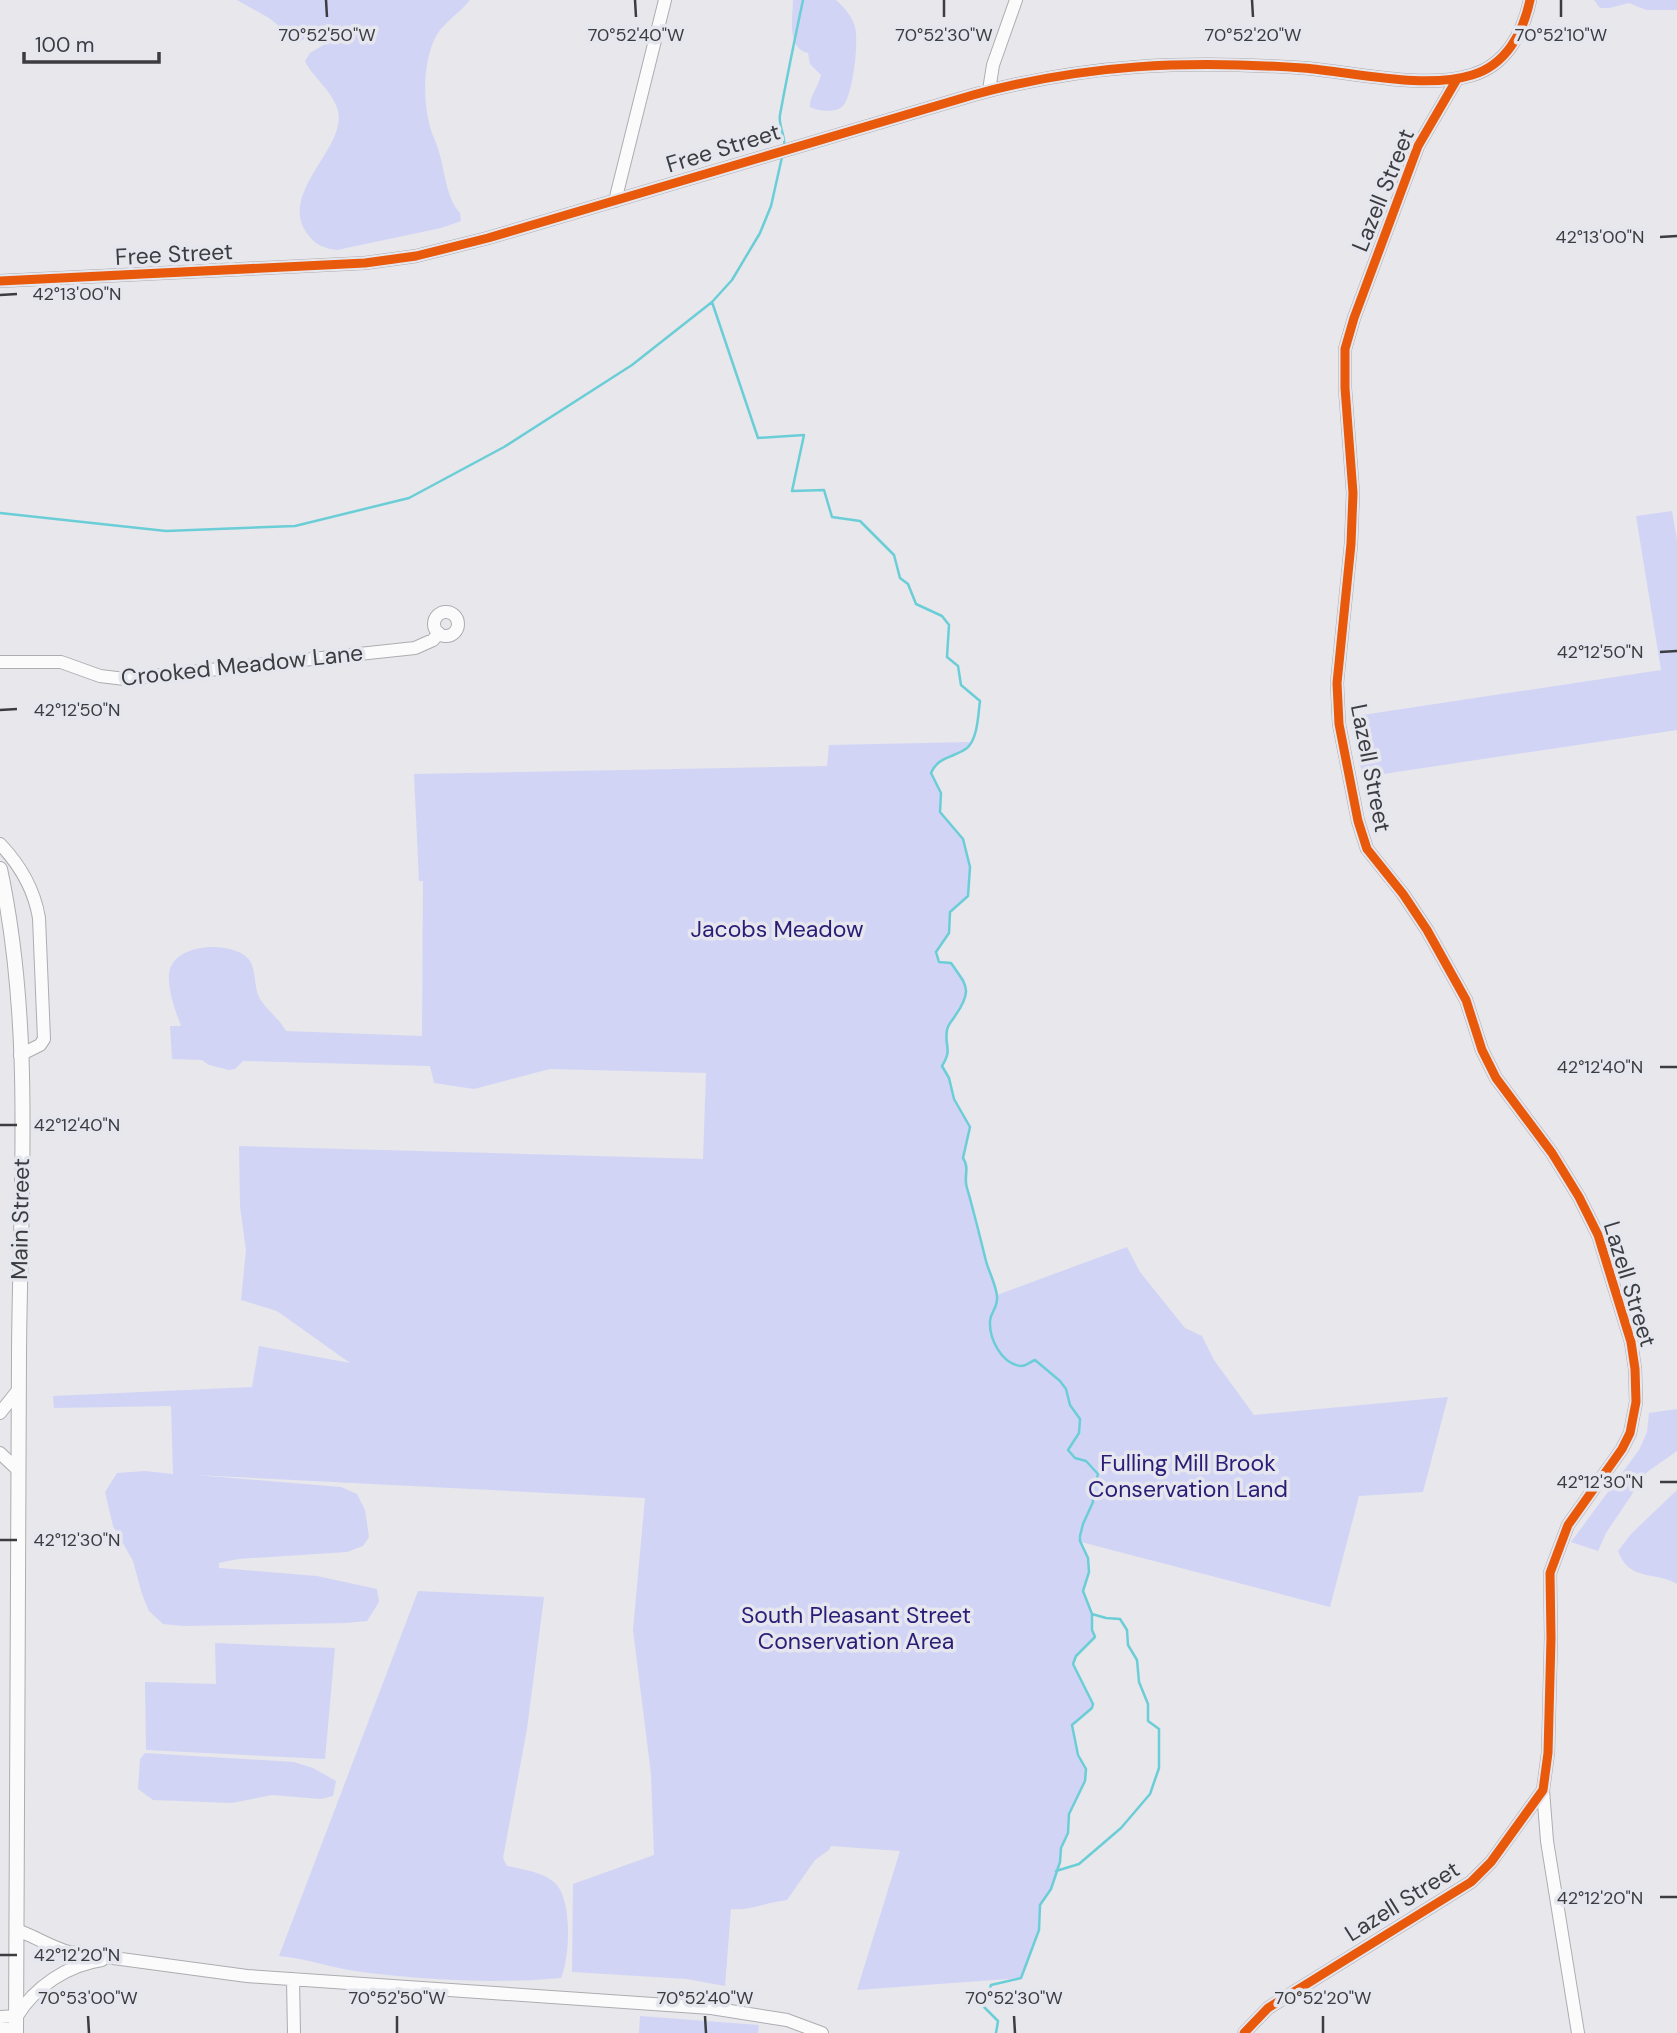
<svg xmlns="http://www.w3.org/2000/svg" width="1677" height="2033" viewBox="0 0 1677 2033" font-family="'DM Sans',sans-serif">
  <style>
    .green { fill: #d2d4f6 }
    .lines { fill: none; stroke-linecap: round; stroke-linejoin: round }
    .stream { stroke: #6bced7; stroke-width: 2.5 }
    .minor-casing { stroke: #adadb0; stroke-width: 14 }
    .major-casing { stroke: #adadb0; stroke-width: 16 }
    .minor { stroke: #fbfbfc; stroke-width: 12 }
    .major { stroke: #fbfbfc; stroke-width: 14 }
    .cycleway-casing { stroke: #e5e6ee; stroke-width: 13 }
    .cycleway { stroke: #e8590c; stroke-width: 9 }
    .ticks { fill: none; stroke: #3c3d40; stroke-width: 2.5 }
    .labels { text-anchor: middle; stroke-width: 7; stroke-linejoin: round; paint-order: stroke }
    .street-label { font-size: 23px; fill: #3c3d40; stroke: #e5e6ee }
    .park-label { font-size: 23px; fill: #2a1c77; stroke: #e5e6ee }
    .ticks-label { font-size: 18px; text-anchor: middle; fill: #3c3d40; stroke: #e5e6ee; stroke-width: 7; stroke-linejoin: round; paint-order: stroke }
  </style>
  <rect width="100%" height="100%" fill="#e7e7ec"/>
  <!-- green -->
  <path class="green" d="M237,0H470C459,14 441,24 434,40C423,66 423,100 430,127C432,135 437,143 439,152C445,171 446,198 460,213L461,221L441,228L337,250C323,248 315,245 306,232C279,192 347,147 338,111C333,91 313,78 305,61L310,53L325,44L326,38L320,32H316L299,42L269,18Z
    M793,0H836C843,6 853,17 855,27C859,41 853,98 842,107C834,113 818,111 810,107C809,97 819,86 821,75L810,64L808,53C786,48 793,18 793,0Z
    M1594,0H1677V10H1646L1629,3L1609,8H1600Z
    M1672,511L1677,540V730L1363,777L1349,717L1661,670L1636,516Z
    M970,742C962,757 939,755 931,773L941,793L940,812L963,839L970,867L968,896L950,912C948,919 951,924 949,930C946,943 932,947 939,962L951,963L965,980L966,991L964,1000L947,1027L949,1053L942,1066L949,1078L954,1099L970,1127L963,1154L968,1166L967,1187L971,1196L979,1235L997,1295L1127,1247L1140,1272L1185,1328L1202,1336L1214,1360L1254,1415L1448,1397L1423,1492L1359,1496L1330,1607L1081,1542L1088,1558L1089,1572L1083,1591L1091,1609L1092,1629L1096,1635L1076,1656L1073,1664L1093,1704L1092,1708L1072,1725L1078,1755L1086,1769L1085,1781L1069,1814L1068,1833L1061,1848L1060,1862L1051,1889L1040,1905L1039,1930L1021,1978L857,1990L900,1851L831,1846L829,1850L815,1860L787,1900C768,1902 749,1911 731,1909L725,1986L687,1979L572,1972L573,1884L654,1855L651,1774L633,1630L645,1498L195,1475L341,1487L357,1494L365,1510L369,1537L363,1546L347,1552L238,1559L219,1563V1568L317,1576L377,1589L379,1602L367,1621L346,1623L183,1626L163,1624L149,1611L142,1594L133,1561L113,1526L105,1492L117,1473L145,1471L173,1474L171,1406L54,1408L53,1396L252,1387L259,1346L350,1363L277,1311L241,1300L246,1250L240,1207L239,1146L703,1159L706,1073L550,1069L474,1089L434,1083L430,1066L243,1061L235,1069L229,1070L209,1065L202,1060L172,1059L170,1026H181C175,1010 168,991 169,974C172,941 237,940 250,961C256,971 254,986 259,997C266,1010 279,1018 286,1031L422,1036L423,881H419L414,774L827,766L829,745Z
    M1677,1409V1451L1647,1472L1606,1533L1598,1551L1571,1542L1639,1450L1647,1432L1649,1413Z
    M1677,1490V1584C1656,1571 1629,1582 1618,1551L1631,1534Z
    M418,1591L544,1597L527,1729L503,1858L507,1866C522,1869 542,1872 554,1882C573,1898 570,1958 561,1978C495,1984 428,1980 362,1972C334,1969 307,1958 279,1956Z
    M215,1643L335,1648L325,1759L146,1750L145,1682L216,1684Z
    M145,1753L294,1762L313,1768L336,1781L333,1796L321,1799L272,1795L232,1803L153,1800L138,1789L140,1759Z
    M640,2016L759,2025L758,2033H639Z"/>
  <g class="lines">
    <!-- stream -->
    <path class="stream" d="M784,147C786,136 778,126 780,115C787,76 795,38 803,0
      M712,302L758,438L804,435L792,491L824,490L832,517L860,521L894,555L900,578L908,584L916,604L942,616L949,625L947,657L958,666L961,685L980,701C978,715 978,738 967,748C954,758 938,756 931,773L941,793L940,812L963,839L970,867L968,896L950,912L949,933L936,952L939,962L951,963C967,986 973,990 955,1016C952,1021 948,1024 947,1030C944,1048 953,1048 942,1066L949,1078L954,1099L970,1127L963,1158C970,1169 963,1177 967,1188C974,1212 980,1237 986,1261C989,1272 996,1285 997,1296C998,1308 991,1311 990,1321C989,1338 1001,1364 1021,1366C1026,1366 1030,1362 1035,1360L1060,1381L1066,1389L1070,1405L1080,1419L1079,1433L1068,1450L1075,1458L1086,1461L1098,1474L1092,1494L1093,1502L1083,1524L1080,1536V1541L1088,1558L1089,1572L1083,1591L1092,1614V1630L1095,1637L1076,1656L1073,1664L1093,1704L1092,1708L1072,1725L1078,1755L1086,1769L1085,1781L1069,1814L1068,1833L1061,1848L1060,1862L1051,1889L1040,1905L1039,1930L1021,1978L991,1985L984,2007L998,2021L996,2033
      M0,513L166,531L295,526L409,498L504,447L632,365L712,302L732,280L760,233L771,206L782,157
      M1056,1871L1079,1864L1121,1828L1150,1794L1159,1768V1729L1148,1721V1704L1139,1682L1137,1660L1128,1645L1127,1630L1120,1619L1106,1618L1092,1614"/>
    <!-- minor casing -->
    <g class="minor-casing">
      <path id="minor" d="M989,90L993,65L1016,0
        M615,201L665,0
        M0,281L365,263L416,256L488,238L973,95C1086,64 1187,60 1303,68C1354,72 1424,90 1472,75C1506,65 1523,33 1530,0
        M434 624a12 12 0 1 1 24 0a12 12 0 1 1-24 0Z
        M0,662H61L100,676L125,679L415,648L433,640L439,633
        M0,844C20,865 34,888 39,918L44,1039L40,1045L20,1055
        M0,1413L19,1389
        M0,1453L18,1470
        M1543,1790L1547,1841L1578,2033
        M16,1930C35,1936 50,1947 69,1952L247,1976L711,2008L787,2020L822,2033
        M293,1979L294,2033
        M0,2017L17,2016C35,1987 67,1965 102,1960
        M0,2029H16
        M1244,2033L1268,2008L1471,1882L1491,1862L1543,1790L1548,1753L1551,1638L1550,1573L1568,1525L1622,1449L1630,1433L1636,1402L1635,1369L1631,1342L1598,1235L1579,1197L1552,1153L1496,1078L1482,1050L1466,1000L1427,930L1403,894L1367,849L1358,821L1339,724L1337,683L1351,544L1353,493L1345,388V349L1354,318L1418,146L1457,79"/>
    </g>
    <!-- major casing -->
    <g class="major-casing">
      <path id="major" d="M0,869C34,1027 20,1194 19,1354C17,1580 18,1807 16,2033"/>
    </g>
    <!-- minor -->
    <use href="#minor" class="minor"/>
    <!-- major -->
    <use href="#major" class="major"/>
    <!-- cycleway casing -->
    <g class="cycleway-casing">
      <path id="cycleway" d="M0,281L365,263L416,256L488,238L973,95C1086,64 1187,60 1303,68C1354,72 1424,90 1472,75C1506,65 1523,33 1530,0
        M1244,2033L1268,2008L1471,1882L1491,1862L1543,1790L1548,1753L1551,1638L1550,1573L1568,1525L1622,1449L1630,1433L1636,1402L1635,1369L1631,1342L1598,1235L1579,1197L1552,1153L1496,1078L1482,1050L1466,1000L1427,930L1403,894L1367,849L1358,821L1339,724L1337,683L1351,544L1353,493L1345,388V349L1354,318L1418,146L1457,79"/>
    </g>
    <!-- cycleway -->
    <use href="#cycleway" class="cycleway"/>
  </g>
  <!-- ticks -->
  <path class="ticks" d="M326,0L327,17M635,0L636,17M944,0V17M1252,0L1253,17M1561,0V17M1660,237L1677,236M0,295L17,294M1660,652L1677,651M0,710L17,709M1660,1067H1677M0,1125H17M1660,1482H1677M0,1540H17M1660,1897H1677M0,1955H17M88,2016L89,2033M397,2016V2033M705,2016L706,2033M1014,2016L1015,2033M1323,2016V2033"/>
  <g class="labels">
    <!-- street labels -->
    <g class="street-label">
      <text transform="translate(723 148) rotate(-17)" y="8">Free Street</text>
      <text transform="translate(1383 190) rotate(-68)" y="8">Lazell Street</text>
      <text transform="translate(174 254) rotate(-3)" y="8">Free Street</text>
      <text transform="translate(242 665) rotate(-6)" y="8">Crooked Meadow Lane</text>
      <text transform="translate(1371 768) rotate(79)" y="8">Lazell Street</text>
      <text transform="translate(20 1219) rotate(-89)" y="8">Main Street</text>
      <text transform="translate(1630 1284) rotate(73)" y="8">Lazell Street</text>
      <text transform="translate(1402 1901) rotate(-32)" y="8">Lazell Street</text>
    </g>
    <!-- park labels -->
    <g class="park-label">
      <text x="777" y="937">Jacobs Meadow</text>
      <text x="1188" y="1471">Fulling Mill Brook<tspan x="1188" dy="26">Conservation Land</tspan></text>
      <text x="856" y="1623">South Pleasant Street<tspan x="856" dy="26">Conservation Area</tspan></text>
    </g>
  </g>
  <g class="ticks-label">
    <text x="327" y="41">70°52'50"W</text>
    <text x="636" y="41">70°52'40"W</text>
    <text x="944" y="41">70°52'30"W</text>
    <text x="1253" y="41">70°52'20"W</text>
    <text x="1561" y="41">70°52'10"W</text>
    <text x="1600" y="243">42°13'00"N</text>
    <text x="77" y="300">42°13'00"N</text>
    <text x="1600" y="658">42°12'50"N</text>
    <text x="77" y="716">42°12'50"N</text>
    <text x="1600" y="1073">42°12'40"N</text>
    <text x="77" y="1131">42°12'40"N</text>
    <text x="1600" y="1488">42°12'30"N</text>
    <text x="77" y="1546">42°12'30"N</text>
    <text x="1600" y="1904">42°12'20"N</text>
    <text x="77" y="1961">42°12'20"N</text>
    <text x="88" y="2004">70°53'00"W</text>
    <text x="397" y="2004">70°52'50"W</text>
    <text x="705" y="2004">70°52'40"W</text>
    <text x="1014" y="2004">70°52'30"W</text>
    <text x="1323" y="2004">70°52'20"W</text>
  </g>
  <!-- scale -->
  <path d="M24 52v10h135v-10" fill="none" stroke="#3c3d40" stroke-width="3.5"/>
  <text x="35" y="52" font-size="21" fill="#3c3d40" stroke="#e5e6ee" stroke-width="5" paint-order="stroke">100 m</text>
</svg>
